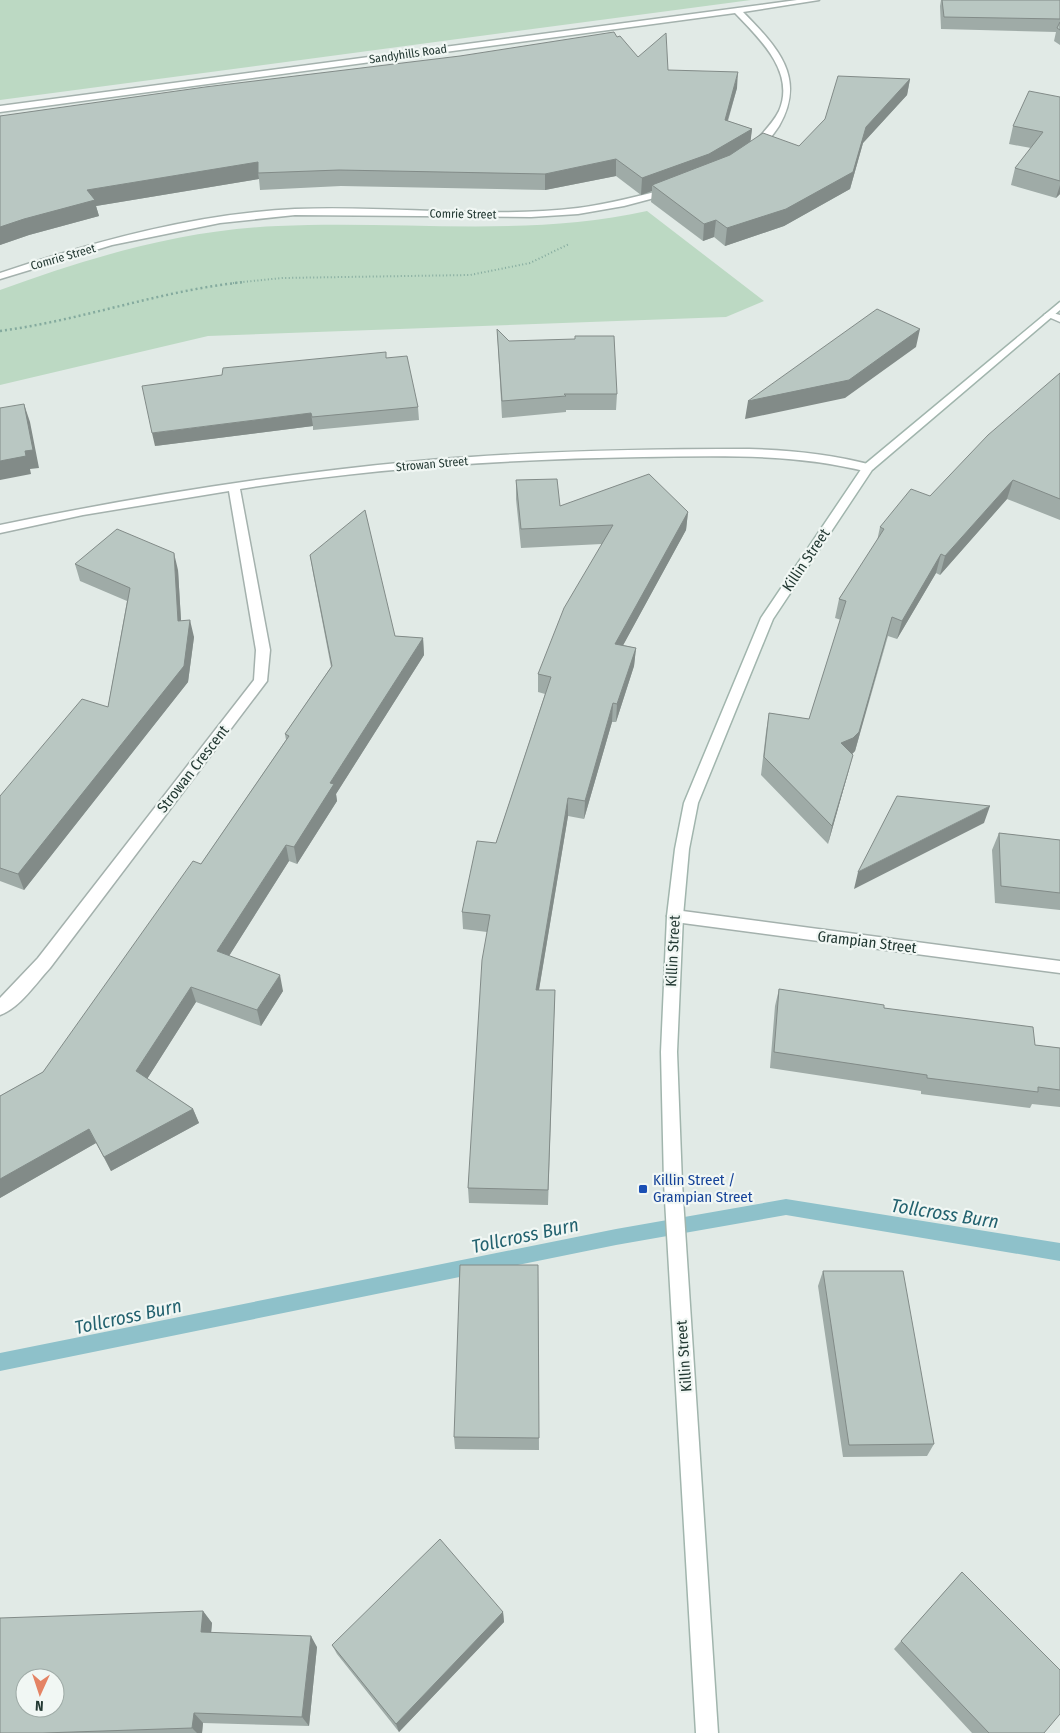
<svg xmlns="http://www.w3.org/2000/svg" width="1060" height="1733" viewBox="0 0 1060 1733" font-family="'Fira Sans Condensed',sans-serif">
  <style>
    .green { fill: #bcd9c3 }
    .lines { fill: none; stroke-linecap: round; stroke-linejoin: round }
    .stream { fill: #8ec1ca; fill-rule: evenodd }
    .street-casing { stroke: #a4b1ad; stroke-width: 3 }
    .secondary-casing { stroke: #a1b5ad; stroke-width: 3 }
    .path-far1 { stroke: #84aa9e; stroke-width: 2; stroke-dasharray: 1 2.5; stroke-linecap: butt }
    .path { stroke: #84aa9e; stroke-width: 2.5; stroke-dasharray: 2 3; stroke-linecap: butt }
    .street { fill: #fff; fill-rule: evenodd }
    .secondary { fill: #fff; fill-rule: evenodd }
    .wall { fill: #9faba7 }
    .shaded-wall { fill: #828b88 }
    .building { fill: #b9c7c2; stroke: #828b88; fill-rule: evenodd }
    .transit-dot { fill: #1a4fb4; stroke: #f1f7f4; stroke-width: 2 }
    .labels { text-anchor: middle; stroke-width: 4.5; stroke-linejoin: round; paint-order: stroke }
    .far-street-label { font-size: 12px; fill: #233933; stroke: #f1f7f4 }
    .street-label { font-size: 15px; fill: #233933; stroke: #f1f7f4 }
    .transit-label { font-size: 15px; fill: #164399; stroke: #f1f7f4; text-anchor: start }
    .near-water-label { font-size: 19px; font-style: italic; fill: #23626f; stroke: #f1f7f4 }
  </style>
  <rect width="100%" height="100%" fill="#e1eae6"/>
  <!-- green -->
  <path class="green" d="M0,0H751L0,100Z
    M647,211L764,301L726,317L208,336L0,385V290C91,257 181,230 278,226C402,220 525,238 647,211Z"/>
  <g class="lines">
    <!-- stream -->
    <path class="stream" d="M786,1199L1060,1243V1261L786,1215L616,1245L0,1371V1353L616,1229Z"/>
    <!-- street casing -->
    <g class="street-casing">
      <path id="street" d="M797,0H819L743,12C777,47 807,77 779,126C774,134 763,148 755,151L750,148C760,135 772,125 779,111C796,72 759,38 735,13L0,112V106Z
        M670,188L673,189V193L624,206L578,214L531,217L295,215L220,223L112,245L0,279V273C96,241 194,214 295,209C389,205 484,219 578,208C609,204 639,196 670,188Z
        M1049,312L1060,315V322L1044,315Z
        M749,449C791,450 831,454 872,465L874,468L868,472C794,453 719,456 643,457C508,459 373,468 240,489L270,650L267,681L50,968C36,983 20,1008 0,1015V998L38,958L254,680L256,650L229,491L83,515L0,533V525C139,496 278,474 419,461C529,451 639,449 749,449Z
        M675,910L1060,961V973L675,922L670,920L667,916L670,912Z"/>
    </g>
    <!-- secondary casing -->
    <g class="secondary-casing">
      <path id="secondary" d="M1060,302V310L872,470L773,619L698,803L689,849L683,916L677,1052L682,1183L718,1733H696L664,1183L661,1052L667,916L675,849L684,803L761,618L864,465Z"/>
    </g>
    <!-- path-far1 -->
    <path class="path-far1" d="M233,283L282,278L470,275L530,263L569,244"/>
    <!-- path -->
    <path class="path" d="M0,331C83,320 162,290 245,282"/>
    <!-- street -->
    <use href="#street" class="street"/>
    <!-- secondary -->
    <use href="#secondary" class="secondary"/>
  </g>
  <!-- wall -->
  <path class="wall" d="M941,0H1060V45L1054,41L1056,32L941,29L940,6Z
    M617,37L638,57L668,70L737,88L728,121L752,129L750,141L799,146L910,79L907,95L863,143L850,189L784,226L725,246L714,237L703,241L651,202L652,191L641,195L616,176L545,190L341,186L260,190L259,179L96,206L99,216L29,235L0,245V116Z
    M1060,97V194L1056,198L1011,185L1015,168L1031,148L1009,144L1013,126Z
    M497,329L509,341L617,394L616,410H566V412L502,418Z
    M387,358L418,407L419,420L313,430V426L155,446Z
    M1060,373V520L1007,499L940,575L936,573L897,639L888,636L855,751L852,754L848,773L828,844L761,775L766,732L769,713L809,719L841,620L835,618L839,599L877,541L880,527L930,496Z
    M516,480L560,506L688,512L686,530L623,645L636,648L634,666L616,722H612L584,819L568,816L539,990H555L548,1205L469,1203L468,1188L487,932L463,929L462,912L496,843L545,694L538,692V674L602,544L521,548L516,499Z
    M310,555L395,636L423,638L424,655L336,794L337,801L297,864L289,861L229,956L283,991L261,1026L196,1002L147,1079L193,1109L199,1123L111,1171L96,1143L0,1198V1096L43,1072L201,864L286,740L285,734L331,667L313,573Z
    M75,564L178,570L181,621L194,637L188,682L24,890L0,881V796L108,707L127,601L80,581Z
    M999,833L1060,840V910L995,903L992,850Z
    M779,989L884,1008L1035,1045L1060,1048V1107L1032,1104L1030,1108L921,1094V1091L770,1068L775,1006Z
    M538,1265L539,1450L455,1449L454,1437Z
    M823,1271L934,1444L927,1456L843,1457L818,1286Z
    M962,1572L1044,1733H972L894,1649Z
    M203,1611L212,1623L211,1633L317,1647L309,1726L203,1723L202,1733H0Z
    M503,1612L504,1622L399,1732L337,1654L332,1645Z"/>
  <!-- shaded-wall -->
  <path class="shaded-wall" d="M738,72L737,88L723,136L725,120Z
    M910,79L907,95L863,143L850,189L784,226L725,246L727,228L866,127Z
    M752,129L750,146L657,189L652,185V191L641,195L642,178Z
    M616,159V176L545,190V174Z
    M258,162V173L259,179L96,206L99,216L29,235L0,245V227L87,190Z
    M1060,185V194L1056,198Z
    M716,220L714,237L703,241L704,224Z
    M920,329L916,347L845,398L745,419L748,401Z
    M24,404L30,422L39,468L30,469L31,474L0,480V461L25,451Z
    M311,413L313,426L155,446L152,433Z
    M1013,480L1007,499L940,575L945,556Z
    M688,512L686,530L614,662L615,644Z
    M174,553L178,570L182,637L178,621Z
    M941,554L936,573L897,639L902,621Z
    M892,617L855,751L849,757L841,743Z
    M190,620L194,637L188,682L24,890L18,874Z
    M423,638L424,655L336,794L337,801L297,864L294,847L330,783Z
    M636,648L634,666L616,722L617,704Z
    M613,703L612,722L584,819L585,801Z
    M853,755L848,773L828,844L832,826Z
    M568,798V816L536,1007V990Z
    M990,806L984,823L854,889L858,872Z
    M286,845L289,861L222,967L217,951Z
    M280,975L283,991L261,1026L257,1010Z
    M191,987L196,1002L142,1087L136,1071Z
    M193,1109L199,1123L111,1171L104,1157Z
    M89,1129L96,1143L0,1198V1179Z
    M203,1611L212,1623L210,1644L201,1632Z
    M503,1612L504,1622L399,1732L396,1724Z
    M311,1636L317,1647L309,1726L302,1717Z
    M194,1713L203,1723L202,1733H197L192,1728Z"/>
  <!-- building -->
  <path class="building" d="M942,0H1060V19L944,17Z
    M1060,22V30L1057,28Z
    M614,32L617,37L620,36L638,57L666,33L668,70L738,72L725,120L752,129L709,154L642,178L616,159L545,174L339,170L258,173V162L87,190L95,200L24,219L0,227V116L205,87L460,56Z
    M838,76L910,79L866,127L853,172L786,209L727,228L716,220L704,224L652,185L730,155L763,133L799,146L825,119Z
    M1029,91L1060,97V181L1015,168L1043,132L1013,126Z
    M877,309L920,329L849,380L748,401Z
    M497,329L509,341L575,339V336H614L617,394H564L566,396L502,401Z
    M386,352V358L407,356L418,407L312,417L311,413L152,433L142,386L222,375L223,368Z
    M1060,373V499L1013,480L945,556L941,554L902,621L892,617L859,732L853,738L841,743L853,755L832,826L764,757L769,713L809,719L846,601L839,599L884,529L880,527L911,489L930,496L988,435Z
    M24,404L33,450L25,451L26,456L0,461V408Z
    M649,474L688,512L615,644L636,648L617,704L613,703L585,801L568,798L536,990H555L548,1190L468,1188L482,960L490,915L462,912L477,841L496,843L551,677L538,674L564,608L613,525L521,529L516,480L557,479L560,506Z
    M365,510L395,636L423,638L330,783L334,784L294,847L286,845L217,951L280,975L257,1010L191,987L136,1071L193,1109L104,1157L89,1129L0,1179V1096L43,1072L193,861L201,864L289,736L285,734L332,666L310,555Z
    M117,529L174,553L178,621L190,620L184,666L18,874L0,868V796L82,699L108,707L130,588L75,564Z
    M897,796L990,806L858,872Z
    M999,833L1060,840V893L1001,886Z
    M779,989L884,1005V1008L1033,1027L1035,1045L1060,1048V1090L1038,1087V1092L927,1078V1075L774,1052Z
    M460,1265H538L539,1438L454,1437Z
    M823,1271H903L934,1444L849,1445Z
    M440,1539L503,1612L396,1724L332,1645Z
    M962,1572L1060,1670V1714L1044,1733H989L901,1641Z
    M203,1611L201,1632L311,1636L302,1717L194,1713L192,1728L43,1733H0V1618ZM25,1678H55V1708H25Z"/>
  <!-- markers -->
  <rect class="transit-dot" x="638" y="1184" width="10" height="10" rx="2.5"/>
  <g class="labels">
    <!-- far-street labels -->
    <g class="far-street-label">
      <text transform="translate(408 54) rotate(-8)" y="4">Sandyhills Road</text>
      <text transform="translate(463 214) rotate(1)" y="4">Comrie Street</text>
      <text transform="translate(63 257) rotate(-16)" y="4">Comrie Street</text>
      <text transform="translate(432 464) rotate(-5)" y="4">Strowan Street</text>
    </g>
    <!-- street labels -->
    <g class="street-label">
      <text transform="translate(806 560) rotate(-56)" y="5">Killin Street</text>
      <text transform="translate(193 769) rotate(-52)" y="5">Strowan Crescent</text>
      <text transform="translate(867 942) rotate(7)" y="5">Grampian Street</text>
      <text transform="translate(673 951) rotate(-87)" y="5">Killin Street</text>
      <text transform="translate(684 1356) rotate(-94)" y="5">Killin Street</text>
    </g>
    <!-- transit labels -->
    <g class="transit-label">
      <text x="653" y="1185">Killin Street /<tspan x="653" dy="17">Grampian Street</tspan></text>
    </g>
    <!-- near-water labels -->
    <g class="near-water-label">
      <text transform="translate(945 1213) rotate(9)" y="7">Tollcross Burn</text>
      <text transform="translate(525 1235) rotate(-12)" y="7">Tollcross Burn</text>
      <text transform="translate(128 1316) rotate(-12)" y="7">Tollcross Burn</text>
    </g>
  </g>
  <!-- north arrow -->
  <g transform="translate(40 1693) rotate(183)"><circle r="24" fill="#f1f7f4" stroke="#9faba7"/>
  <path d="M0-4L9 19L0 12L-9 19Z" fill="#e48364"/>
  <text y="-8" font-size="14" font-weight="bold" text-anchor="middle" fill="#233933">N</text>
  </g>
</svg>
